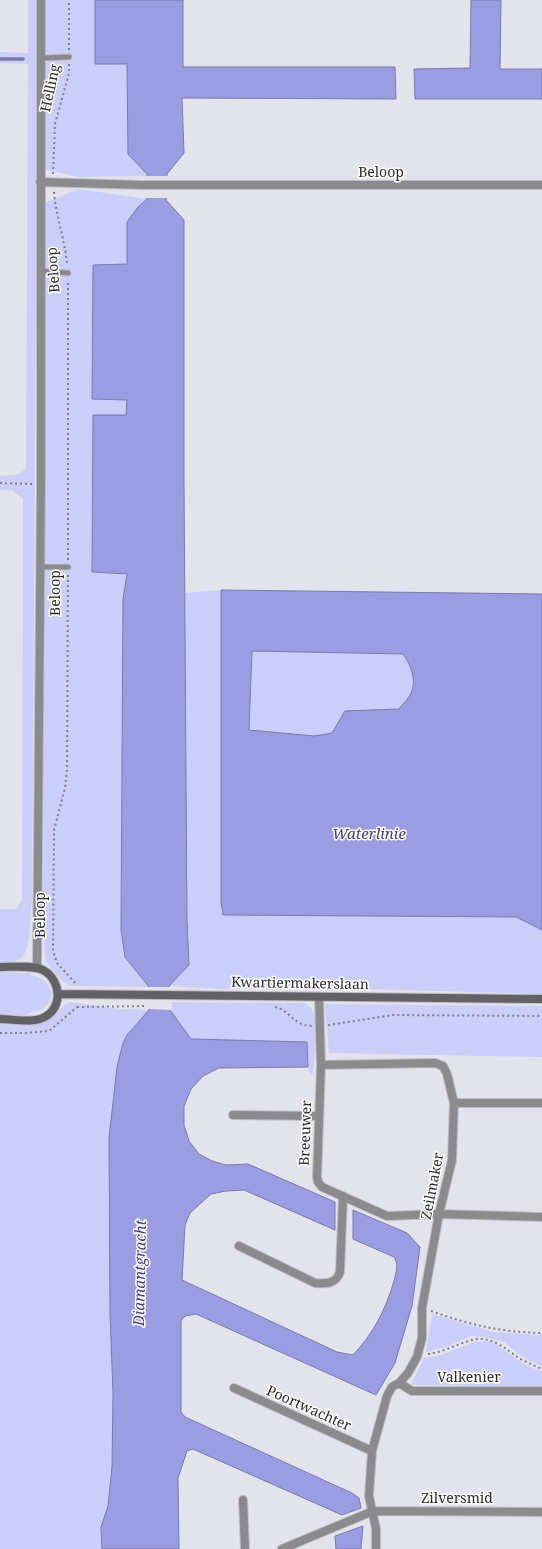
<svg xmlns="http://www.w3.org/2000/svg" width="542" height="1549" viewBox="0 0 542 1549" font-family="'Noto Serif',serif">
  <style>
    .green { fill: #cbcef9 }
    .water { fill: #9b9de3; stroke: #797aac; fill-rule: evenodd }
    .pier { fill: #e2e3eb }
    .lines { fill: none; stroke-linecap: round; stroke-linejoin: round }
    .stream { stroke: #797aac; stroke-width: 3.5 }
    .lane-casing { stroke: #bdbec5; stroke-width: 7 }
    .street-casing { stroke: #bdbec5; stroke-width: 10 }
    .secondary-casing { stroke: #bdbec5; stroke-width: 10 }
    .path { stroke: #7f8085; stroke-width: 2; stroke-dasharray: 2 3; stroke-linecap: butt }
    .lane { stroke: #8b8b8e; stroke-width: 5 }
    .street { stroke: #8b8b8e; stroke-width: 8 }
    .secondary { stroke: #616166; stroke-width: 8 }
    .labels { text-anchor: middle; stroke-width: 3; stroke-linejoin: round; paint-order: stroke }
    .street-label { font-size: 14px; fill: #2a2a2d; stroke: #fff }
    .water-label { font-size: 15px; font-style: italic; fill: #403a8b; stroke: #fff }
  </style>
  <rect width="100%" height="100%" fill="#e2e3eb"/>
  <!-- green -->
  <path class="green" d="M28,0H38L32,902C29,916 32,950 21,958C15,963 7,962 0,962V909H16L22,900L23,499L11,490H0V476L20,474L26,468L28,64L0,63V52L28,53Z
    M45,0H95V64H128V154L147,174V176L79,177L46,170Z
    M79,189L147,199L138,207L127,222V264L93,265L92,399L127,400L126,415L93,416L92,572L127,573L123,599L121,930L125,957L149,987L71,986L62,981L46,962L45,957L43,911L45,203Z
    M221,590V902L223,915L516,917L542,930V994L328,988L222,989L169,986L189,965L187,921L185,593Z
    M252,650L403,654C411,665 417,680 411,693C409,699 403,704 399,709L345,711L332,733L314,736L248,730Z
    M0,972L30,973L31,975C47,977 60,995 44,1008C39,1012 31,1010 27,1015H0Z
    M71,1002L118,1009L149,1010L127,1035L123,1043L109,1196L111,1258L110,1314L113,1393L112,1467L108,1506L101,1527L102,1549H0V1024C16,1025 38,1029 52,1018C59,1012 61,1006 71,1002Z
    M170,1002L305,1003C308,1005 311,1007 312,1009C319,1021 315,1062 312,1076L308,1067L307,1042L191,1039L170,1010Z
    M325,1004L542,1006V1057L329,1053Z
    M432,1314L494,1332L542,1335V1366L522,1357L504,1342L485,1337L471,1336L446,1347L426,1352Z
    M491,1341C508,1351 522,1367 542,1371V1387L413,1385L412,1383L424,1358L441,1355L474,1342Z"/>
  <!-- water -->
  <path class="water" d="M95,0H183V67H395L396,99L182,98L184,153L167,174L166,200L184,220V481L187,921L189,965L169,986L170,1010L191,1039L307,1042L308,1067L219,1068L203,1076L191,1089L184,1106V1125L189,1141L199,1154L212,1161L226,1165L248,1164L335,1202V1230L244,1190L226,1191L211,1194L190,1213L185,1225L182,1280L337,1352L353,1355C373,1334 386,1309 394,1281C396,1272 399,1265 394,1257L353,1239V1210L407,1233L420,1247L412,1306L395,1363L376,1395L196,1314L185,1316L181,1321V1412L185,1417L352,1493L359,1498L361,1508L342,1515L193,1449L187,1451L178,1478L179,1549H102L101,1527L108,1506L112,1467L113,1393L110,1314L109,1138L117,1067L123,1043L127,1035L149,1010V987L125,957L121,930L123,599L127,574L92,572L93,415H126L127,400L92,399L93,265L127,264V222L138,207L147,199V174L128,154L127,64H95Z
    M471,0H501L500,69H542V99H415L414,69L470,68Z
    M221,590L542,594V930L516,917L223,915L221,902ZM252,651L403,654C411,665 417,680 411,693C409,699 402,704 399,709L345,711L332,733L314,736L249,730Z
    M363,1526L361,1549H336L335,1536Z"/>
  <!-- pier -->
  <path class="pier" d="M145,176H169L168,198H145Z
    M146,987H171L172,1010L147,1009Z"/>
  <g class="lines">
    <!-- stream -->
    <path class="stream" d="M0,59H23"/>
    <!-- lane casing -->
    <g class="lane-casing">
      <path id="lane" d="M41,58L69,57
        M41,271L68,273
        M40,567H68"/>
    </g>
    <!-- street casing -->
    <g class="street-casing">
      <path id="street" d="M40,182L142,185H542
        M37,968L41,484V0
        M319,997L321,1065L317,1177L318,1182L322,1187L387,1216L439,1214L542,1217
        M321,1065L435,1063L443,1066L447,1074L454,1103L452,1160L439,1214L422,1308V1338L417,1357L408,1373L399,1383L392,1387L387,1396L372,1451L369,1496L376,1529V1549
        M454,1103H542
        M233,1115L319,1116
        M239,1246L315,1283C326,1284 336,1284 340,1272L343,1196
        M399,1383L412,1391H542
        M234,1388L372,1451
        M243,1500L245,1549
        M282,1549L373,1511L542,1512"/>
    </g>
    <!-- secondary casing -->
    <g class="secondary-casing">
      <path id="secondary" d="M0,967C12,967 33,965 43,970C63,981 63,1012 40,1019C28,1023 13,1019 0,1019
        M58,994L542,999"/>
    </g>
    <!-- path -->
    <path class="path" d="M69,50V0
      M53,174L55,124L69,73V64
      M54,192C56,217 65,240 67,264
      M0,483L32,484
      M68,560V281
      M68,575L67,770L65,788L54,830L53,951L57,963L77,985
      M77,1007L146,1006
      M275,1007C290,1010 292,1025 312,1026
      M328,1025L393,1015L542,1016
      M0,1033H25L49,1031L77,1007
      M431,1311C471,1325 499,1332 542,1333
      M428,1354C444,1352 457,1344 472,1340C493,1335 506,1350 522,1360C529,1363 535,1366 542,1369"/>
    <!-- lane -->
    <use href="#lane" class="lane"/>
    <!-- street -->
    <use href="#street" class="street"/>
    <!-- secondary -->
    <use href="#secondary" class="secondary"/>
  </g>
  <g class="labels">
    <!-- street labels -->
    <g class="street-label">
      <text transform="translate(50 88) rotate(-78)" y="5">Helling</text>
      <text x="381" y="177">Beloop</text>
      <text transform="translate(53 270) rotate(-94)" y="5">Beloop</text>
      <text transform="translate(55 593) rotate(-90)" y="5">Beloop</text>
      <text transform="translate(40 915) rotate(-90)" y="5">Beloop</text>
      <text transform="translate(300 983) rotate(1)" y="5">Kwartiermakerslaan</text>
      <text transform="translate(305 1133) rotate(-88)" y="5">Breeuwer</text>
      <text transform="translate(432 1186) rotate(-79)" y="5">Zeilmaker</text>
      <text x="469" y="1382">Valkenier</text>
      <text transform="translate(309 1408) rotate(24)" y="5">Poortwachter</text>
      <text x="457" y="1503">Zilversmid</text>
    </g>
    <!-- water labels -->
    <g class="water-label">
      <text x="369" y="839">Waterlinie</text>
      <text transform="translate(140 1273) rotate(-89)" y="5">Diamantgracht</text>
    </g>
  </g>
</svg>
